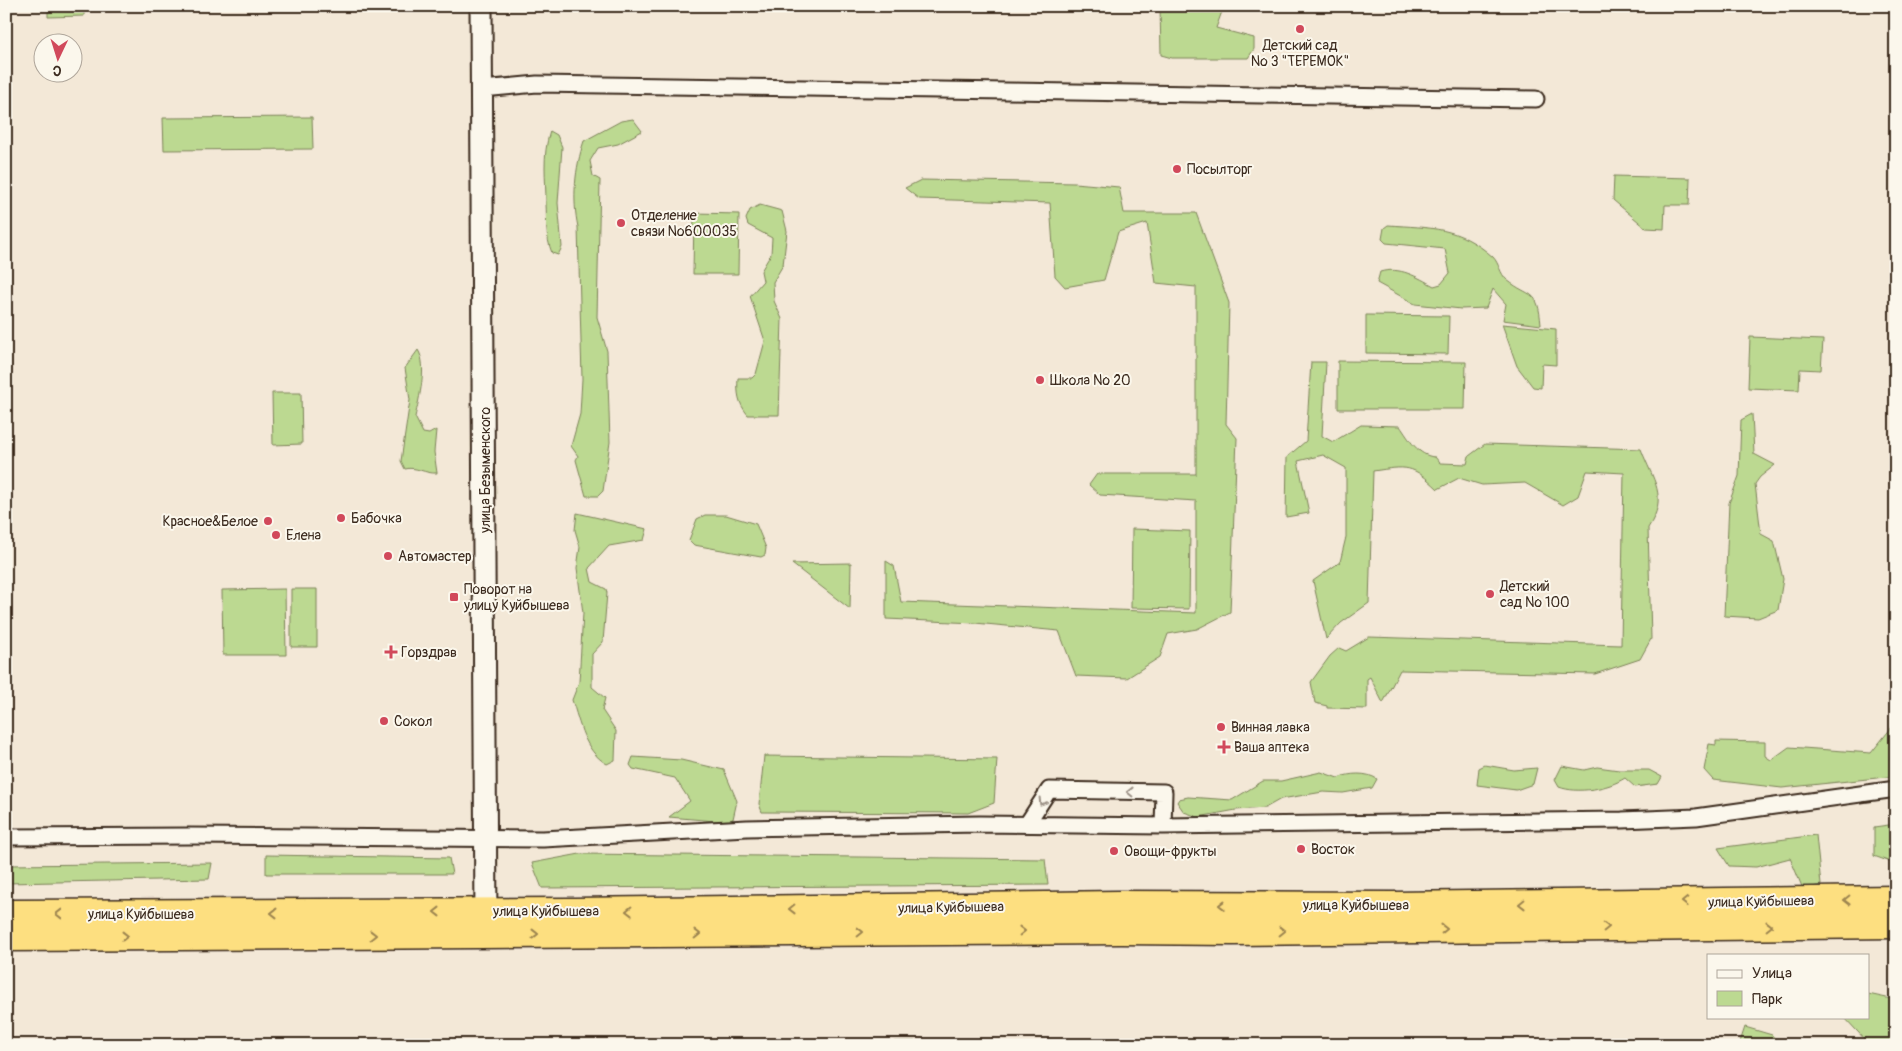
<svg xmlns="http://www.w3.org/2000/svg" width="1902" height="1051" viewBox="0 0 1902 1051" font-family="Pangolin,sans-serif">
  <style>
    .green { fill: #bcd991; stroke: #7c8258 }
    .lines { fill: none; stroke-linecap: round; stroke-linejoin: round }
    .street-casing { stroke: #3b2a1e; stroke-width: 19 }
    .secondary-casing { stroke: #3b2a1e; stroke-width: 25 }
    .highway-casing { stroke: #3b2a1e; stroke-width: 31 }
    .street { stroke: #fbf7ec; stroke-width: 15 }
    .secondary { stroke: #fbf7ec; stroke-width: 21 }
    .highway { stroke: #fddf80; stroke-width: 28 }
    .oneway { stroke: #9b9085 }
    .oneway2 { stroke: #9c844f }
    .poi-dot { fill: #d1495b; stroke: #fbf7ec; stroke-width: 2 }
    .labels { text-anchor: middle; stroke-width: 4; stroke-linejoin: round; paint-order: stroke }
    .poi-label { font-size: 14px; fill: #3b2a1e; stroke: #fbf7ec; text-anchor: start }
    .street-label { font-size: 14px; fill: #3b2a1e; stroke: #fbf7ec }
  </style>
  <rect width="100%" height="100%" fill="#f3e8d7"/>
  <filter id="ink" filterUnits="userSpaceOnUse"><feTurbulence type="fractalNoise" baseFrequency=".02" numOctaves="2"/><feDisplacementMap in="SourceGraphic" scale="10" xChannelSelector="R" yChannelSelector="G"/><feConvolveMatrix kernelMatrix="1 2 1 2 8 2 1 2 1" color-interpolation-filters="sRGB"/></filter>
  <g filter="url(#ink)">
    <!-- green -->
    <path class="green" d="M48,6H84V16L48,17Z
      M1160,6H1224L1216,28L1254,38V49L1248,58H1172L1161,55Z
      M312,117L313,149L164,150L163,118Z
      M633,119L642,131L618,144L598,148L590,161L593,176L600,180L597,317L607,351L610,442L603,491L598,496H586L576,460L578,456L571,446L580,414L582,379L578,227C572,199 575,168 584,141L621,121Z
      M550,131L557,135L562,147L558,203L562,247L558,255L552,253C545,235 547,222 546,203C546,177 542,157 550,131Z
      M1614,176L1690,178L1689,205H1665L1664,229L1646,228L1613,200Z
      M921,180L1075,183L1119,187L1124,213H1196L1229,303L1226,424L1237,438L1230,612L1197,629L1168,634L1160,657L1127,678L1076,676L1059,631L975,623L886,619V561L894,566L901,602L1196,613V501L1100,495L1089,485L1097,474H1196V287L1156,283L1147,223L1118,232L1104,280L1065,287L1055,276L1050,203L919,199L905,188Z
      M760,205L782,211L787,231L783,265L773,282L774,301L782,319L779,415H748C738,403 737,393 738,378H752L756,374L765,341L750,296L763,281L761,271L771,254L772,238L748,225L746,219L750,210Z
      M694,213L739,214L738,274H693Z
      M1388,225C1431,228 1458,226 1493,257C1499,263 1500,274 1507,280C1531,299 1538,288 1541,325L1503,320L1506,304L1493,289L1486,308L1461,309L1415,304L1377,283L1380,272C1400,266 1417,277 1434,286L1441,284L1450,273L1445,249L1386,243L1382,239L1384,228Z
      M1366,315L1449,316L1448,354L1366,353Z
      M1502,324L1556,329V365L1542,364L1541,388L1533,387L1517,366Z
      M1750,337L1823,340L1821,370L1800,369L1799,390L1748,388Z
      M418,350C428,365 419,399 415,417L423,433L429,434L436,430L434,452L437,473C425,474 416,466 405,469L401,461L410,400L405,368Z
      M1338,361L1466,362L1465,409H1338Z
      M1311,362H1326L1322,436L1333,442L1361,425L1400,426C1409,439 1418,456 1435,457L1440,463L1467,464L1469,456L1485,444L1641,449C1653,481 1669,496 1648,528L1651,639L1640,659L1595,674L1400,670L1383,703L1370,677L1367,679V709L1327,708V706L1315,703L1311,682L1330,656L1339,648L1346,651L1369,637L1621,645L1624,473L1587,471L1578,496L1563,505L1525,483L1482,485L1459,478L1438,489C1412,464 1407,466 1373,471L1369,603L1341,623L1326,639L1313,581L1340,562L1346,537V468L1323,455L1298,461L1309,513L1286,517L1287,457L1306,441Z
      M272,393H301L302,444L273,445Z
      M1752,414L1754,454L1775,465L1760,477L1755,484L1761,534L1774,541L1783,579L1778,610L1758,618L1724,616L1729,503L1739,476L1741,420Z
      M577,513L647,529L644,540L609,546L589,568L592,582L606,589L607,593L603,642L592,654V687L605,698L602,710L616,731L615,760L607,764C584,751 580,723 572,700L579,682L583,613L577,568L580,547L575,530Z
      M705,515H726L756,524L766,548L765,555L761,557L694,545L689,540L697,519Z
      M1132,529L1190,531L1189,609L1131,608Z
      M851,563L850,609L792,564Z
      M285,589L286,655H223L222,590Z
      M291,589H317V647H291Z
      M1896,722V741L1890,759L1896,760V776L1782,788L1713,780L1704,770L1709,744L1716,745V741L1765,742V756L1771,760L1789,747L1871,753Z
      M764,756L997,759L994,803L968,813L762,812L759,804Z
      M633,757L681,760L724,770L737,801L733,819L727,822L669,817L690,801L675,778L633,769L630,765Z
      M1485,765L1514,770L1537,768L1533,784L1516,790L1477,785L1479,768Z
      M1562,766L1584,770L1597,767L1619,770H1649L1662,777L1658,784L1635,787L1625,778C1608,789 1577,794 1559,787L1555,780Z
      M1321,772L1338,778C1349,773 1367,772 1377,779L1372,788L1343,793L1323,792L1281,799L1265,808L1236,810L1198,817L1184,812L1177,802L1179,799L1188,797L1232,800L1263,781H1281Z
      M1896,824V864L1874,856V827Z
      M1816,835L1821,885L1803,889L1790,858L1756,867L1729,866L1718,848Z
      M580,854L1045,859L1048,885L542,888L532,863Z
      M266,855L449,858L452,874H266Z
      M212,863L209,879L6,883V865Z
      M1868,994L1896,1000V1045H1870L1844,1017H1868Z
      M1745,1027L1772,1035L1779,1045H1739Z
      M954,1041L953,1045H524L953,1041Z"/>
    <g class="lines">
      <!-- street casing -->
      <g class="street-casing">
        <path id="street" d="M482,89L537,84L1536,99
          M1027,824L1049,790L1164,792L1163,826
          M6,837L189,836L543,839L747,828L980,824L1163,826L1622,820L1696,817L1896,789"/>
      </g>
      <!-- secondary casing -->
      <g class="secondary-casing">
        <path id="secondary" d="M481,6L486,926"/>
      </g>
      <!-- highway casing -->
      <g class="highway-casing">
        <path id="highway" d="M6,914L574,912L1118,905L1393,906L1896,900
          M6,937L1121,930L1233,931L1896,924"/>
      </g>
      <!-- street -->
      <use href="#street" class="street"/>
      <!-- secondary -->
      <use href="#secondary" class="secondary"/>
      <!-- highway -->
      <use href="#highway" class="highway"/>
    </g>
    <!-- one-way arrows -->
    <defs><path id="oneway-chevron" d="M-2-3.5L2.5 0L-2 3.5" fill="none" stroke-width="1.6" stroke-linecap="round" stroke-linejoin="round" transform="scale(1.25)"/></defs>
    <g class="oneway">
      <use href="#oneway-chevron" transform="translate(1130 792) rotate(-179)"/>
      <use href="#oneway-chevron" transform="translate(1042 802) rotate(122)"/>
    </g>
    <g class="oneway2">
      <use href="#oneway-chevron" transform="translate(1847 900) rotate(179)"/>
      <use href="#oneway-chevron" transform="translate(1685 902) rotate(179)"/>
      <use href="#oneway-chevron" transform="translate(1522 904) rotate(179)"/>
      <use href="#oneway-chevron" transform="translate(1222 905) rotate(-180)"/>
      <use href="#oneway-chevron" transform="translate(792 909) rotate(179)"/>
      <use href="#oneway-chevron" transform="translate(629 911) rotate(179)"/>
      <use href="#oneway-chevron" transform="translate(437 912) rotate(180)"/>
      <use href="#oneway-chevron" transform="translate(274 913) rotate(180)"/>
      <use href="#oneway-chevron" transform="translate(59 914) rotate(180)"/>
      <use href="#oneway-chevron" transform="translate(1769 926) rotate(-1)"/>
      <use href="#oneway-chevron" transform="translate(1606 927) rotate(-1)"/>
      <use href="#oneway-chevron" transform="translate(1444 929) rotate(-1)"/>
      <use href="#oneway-chevron" transform="translate(1022 931) rotate(-1)"/>
      <use href="#oneway-chevron" transform="translate(1282 931) rotate(-1)"/>
      <use href="#oneway-chevron" transform="translate(860 932) rotate(-1)"/>
      <use href="#oneway-chevron" transform="translate(535 934)"/>
      <use href="#oneway-chevron" transform="translate(697 934) rotate(-1)"/>
      <use href="#oneway-chevron" transform="translate(373 935) rotate(-1)"/>
      <use href="#oneway-chevron" transform="translate(125 936)"/>
    </g>
  </g>
  <!-- markers -->
  <g class="poi-dot">
    <circle cx="1300" cy="29" r="5"/>
    <circle cx="1177" cy="169" r="5"/>
    <circle cx="621" cy="223" r="5"/>
    <circle cx="1040" cy="380" r="5"/>
    <circle cx="341" cy="518" r="5"/>
    <circle cx="268" cy="521" r="5"/>
    <circle cx="276" cy="535" r="5"/>
    <circle cx="388" cy="556" r="5"/>
    <circle cx="1490" cy="594" r="5"/>
    <rect x="449" y="592" width="10" height="10" rx="2.5"/>
    <path d="M388.5 644.5h5v5h5v5h-5v5h-5v-5h-5v-5h5z"/>
    <circle cx="384" cy="721" r="5"/>
    <circle cx="1221" cy="727" r="5"/>
    <path d="M1221.5 739.5h5v5h5v5h-5v5h-5v-5h-5v-5h5z"/>
    <circle cx="1301" cy="849" r="5"/>
    <circle cx="1114" cy="851" r="5"/>
  </g>
  <g class="labels">
    <!-- poi labels -->
    <g class="poi-label">
      <text x="1300" y="50" text-anchor="middle">Детский сад<tspan x="1300" dy="16">№ 3 "ТЕРЕМОК"</tspan></text>
      <text x="1187" y="174">Посылторг</text>
      <text x="631" y="220">Отделение<tspan x="631" dy="16">связи №600035</tspan></text>
      <text x="1050" y="385">Школа № 20</text>
      <text x="351" y="523">Бабочка</text>
      <text x="258" y="526" text-anchor="end">Красное&amp;Белое</text>
      <text x="286" y="540">Елена</text>
      <text x="398" y="561">Автомастер</text>
      <text x="1500" y="591">Детский<tspan x="1500" dy="16">сад № 100</tspan></text>
      <text x="464" y="594">Поворот на<tspan x="464" dy="16">улицу Куйбышева</tspan></text>
      <text x="401" y="657">Горздрав</text>
      <text x="394" y="726">Сокол</text>
      <text x="1231" y="732">Винная лавка</text>
      <text x="1234" y="752">Ваша аптека</text>
      <text x="1311" y="854">Восток</text>
      <text x="1124" y="856">Овощи-фрукты</text>
    </g>
    <!-- street labels -->
    <g class="street-label">
      <text transform="translate(485 470) rotate(-90)" y="5">улица Безыменского</text>
      <text transform="translate(1761 901) rotate(-1)" y="5">улица Куйбышева</text>
      <text x="1356" y="910">улица Куйбышева</text>
      <text transform="translate(951 907) rotate(-1)" y="5">улица Куйбышева</text>
      <text x="546" y="916">улица Куйбышева</text>
      <text x="141" y="919">улица Куйбышева</text>
    </g>
  </g>
  <!-- margin -->
  <rect width="1902" height="1051" fill="none" stroke="#fbf7ec" stroke-width="25"/>
  <rect x="12" y="12" width="1877" height="1026" fill="none" stroke="#3b2a1e" stroke-width="2" filter="url(#ink)"/>
  <!-- legend -->
  <rect x="1707" y="954" width="162" height="65" fill="#fbf7ec" stroke="#aea59a"/>
  <rect x="1717" y="970" width="25" height="8" fill="#fbf7ec" stroke="#aea59a"/>
  <text x="1752" y="978" font-size="15" fill="#3b2a1e">Улица</text>
  <rect x="1717" y="991" width="25" height="15" fill="#bcd991" stroke="#aea59a"/>
  <text x="1752" y="1004" font-size="15" fill="#3b2a1e">Парк</text>
  <!-- north arrow -->
  <g transform="translate(58 58) rotate(184)"><circle r="24" fill="#fbf7ec" stroke="#aea59a"/>
  <path d="M0-4L9 19L0 12L-9 19Z" fill="#d1495b"/>
  <text y="-8" font-size="14" font-weight="bold" text-anchor="middle" fill="#3b2a1e">С</text>
  </g>
</svg>
